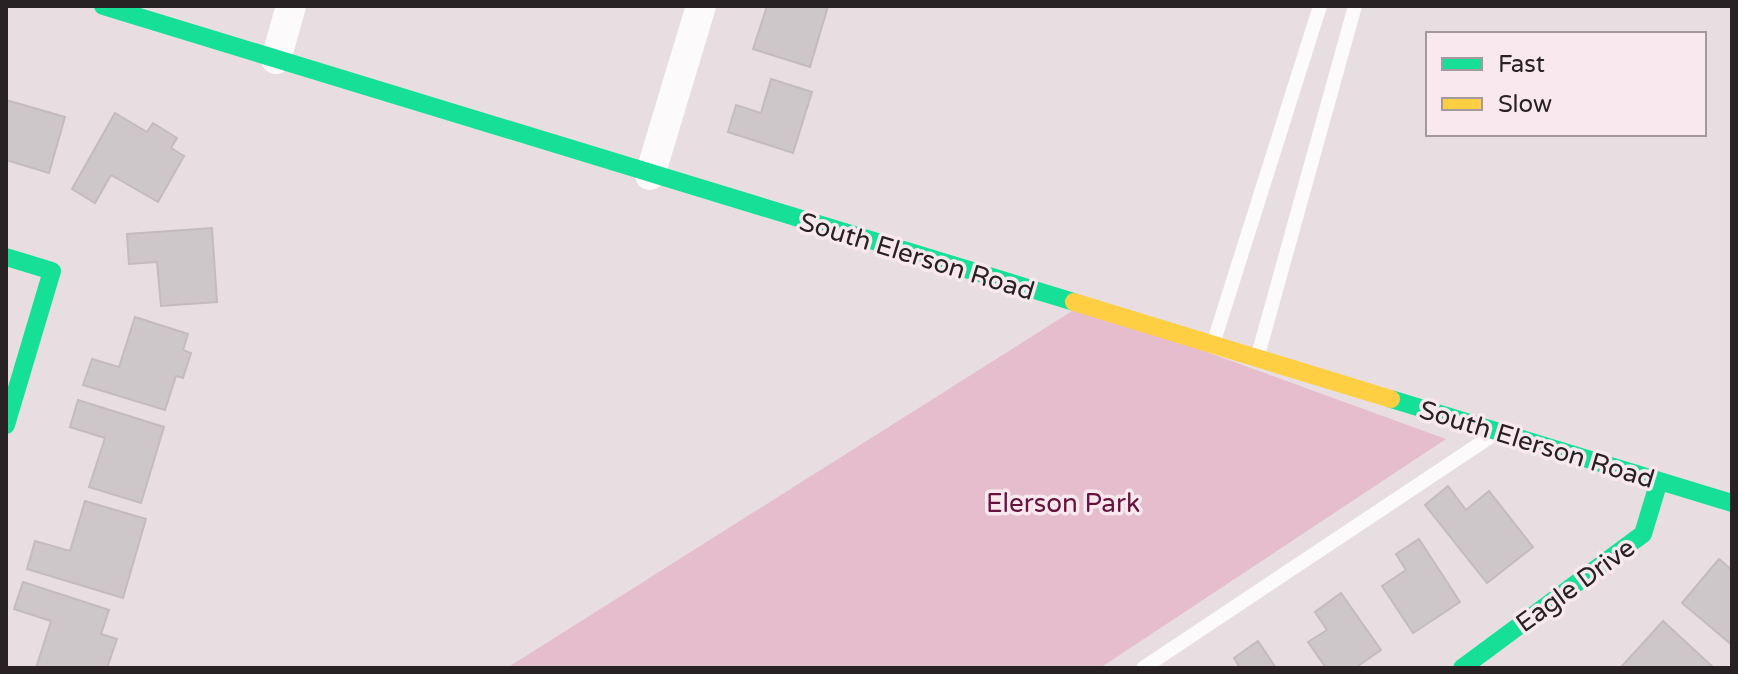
<svg xmlns="http://www.w3.org/2000/svg" width="1738" height="674" viewBox="0 0 1738 674" font-family="'Varela Round',sans-serif">
  <style>
    .green { fill: #e5bdcc }
    .building { fill: #cec7c9; stroke: #c3bbbe; stroke-width: 2 }
    .lines { fill: none; stroke-linecap: round; stroke-linejoin: round }
    .lane { stroke: #fcfafa; stroke-width: 14 }
    .street { stroke: #fcfafa; stroke-width: 30 }
    .fast { stroke: #16e098; stroke-width: 18 }
    .slow { stroke: #ffcf43; stroke-width: 18 }
    .labels { text-anchor: middle; stroke-width: 7; stroke-linejoin: round; paint-order: stroke }
    .street-label { font-size: 26px; fill: #282224; stroke: #f9e8ee }
    .park-label { font-size: 26px; fill: #67133e; stroke: #f9e8ee }
  </style>
  <rect width="100%" height="100%" fill="#e8dee1"/>
  <!-- green -->
  <path class="green" d="M1080,306L1446,439L1100,668H507Z"/>
  <!-- building -->
  <path class="building" d="M767,6H828L810,67L753,49Z
    M771,79L812,92L793,153L728,132L736,105L761,113Z
    M6,100L65,117L49,173L6,160Z
    M115,113L147,132L153,123L177,138L171,148L184,156L158,202L111,175L95,203L72,189Z
    M212,228L217,302L161,306L157,262L129,264L127,234Z
    M135,317L188,334L183,350L191,353L183,378L176,376L165,410L83,385L92,359L119,367Z
    M78,400L164,427L141,503L89,487L105,438L70,427Z
    M1448,486L1466,510L1489,491L1533,547L1487,583L1425,505Z
    M85,501L146,519L123,598L27,569L35,541L70,551Z
    M1419,539L1460,602L1413,633L1382,586L1406,570L1396,554Z
    M1719,559L1732,570V645L1682,603Z
    M23,582L109,610L101,634L117,639L107,668H36L51,621L14,609Z
    M1341,593L1381,650L1355,668H1326L1308,642L1327,630L1315,612Z
    M1663,621L1714,668H1625L1622,666Z
    M1258,641L1276,668H1240L1234,658Z"/>
  <g class="lines">
    <!-- lane -->
    <path class="lane" d="M1214,341L1320,6
      M1258,355L1355,6
      M1143,668L1490,437"/>
    <!-- street -->
    <path class="street" d="M276,59L291,6
      M650,175L701,6"/>
    <!-- fast -->
    <path class="fast" d="M103,6L1074,302
      M6,257L52,271L6,425
      M1391,399L1732,503
      M1462,668L1643,534L1659,481"/>
    <!-- slow -->
    <path class="slow" d="M1074,302L1391,399"/>
  </g>
  <g class="labels">
    <!-- street labels -->
    <g class="street-label">
      <text transform="translate(917 256) rotate(17)" y="9">South Elerson Road</text>
      <text transform="translate(1537 444) rotate(17)" y="9">South Elerson Road</text>
      <text transform="translate(1575 585) rotate(-36)" y="9">Eagle Drive</text>
    </g>
    <!-- park labels -->
    <g class="park-label">
      <text x="1063" y="512">Elerson Park</text>
    </g>
  </g>
  <!-- border -->
  <rect width="1738" height="674" fill="none" stroke="#282224" stroke-width="16"/>
  <!-- legend -->
  <rect x="1426" y="32" width="280" height="104" fill="#f9e8ee" stroke="#a5999d" stroke-width="2"/>
  <rect x="1442" y="58" width="40" height="12" fill="#16e098" stroke="#a5999d" stroke-width="2"/>
  <text x="1498" y="72" font-size="24" fill="#282224">Fast</text>
  <rect x="1442" y="98" width="40" height="12" fill="#ffcf43" stroke="#a5999d" stroke-width="2"/>
  <text x="1498" y="112" font-size="24" fill="#282224">Slow</text>
</svg>
